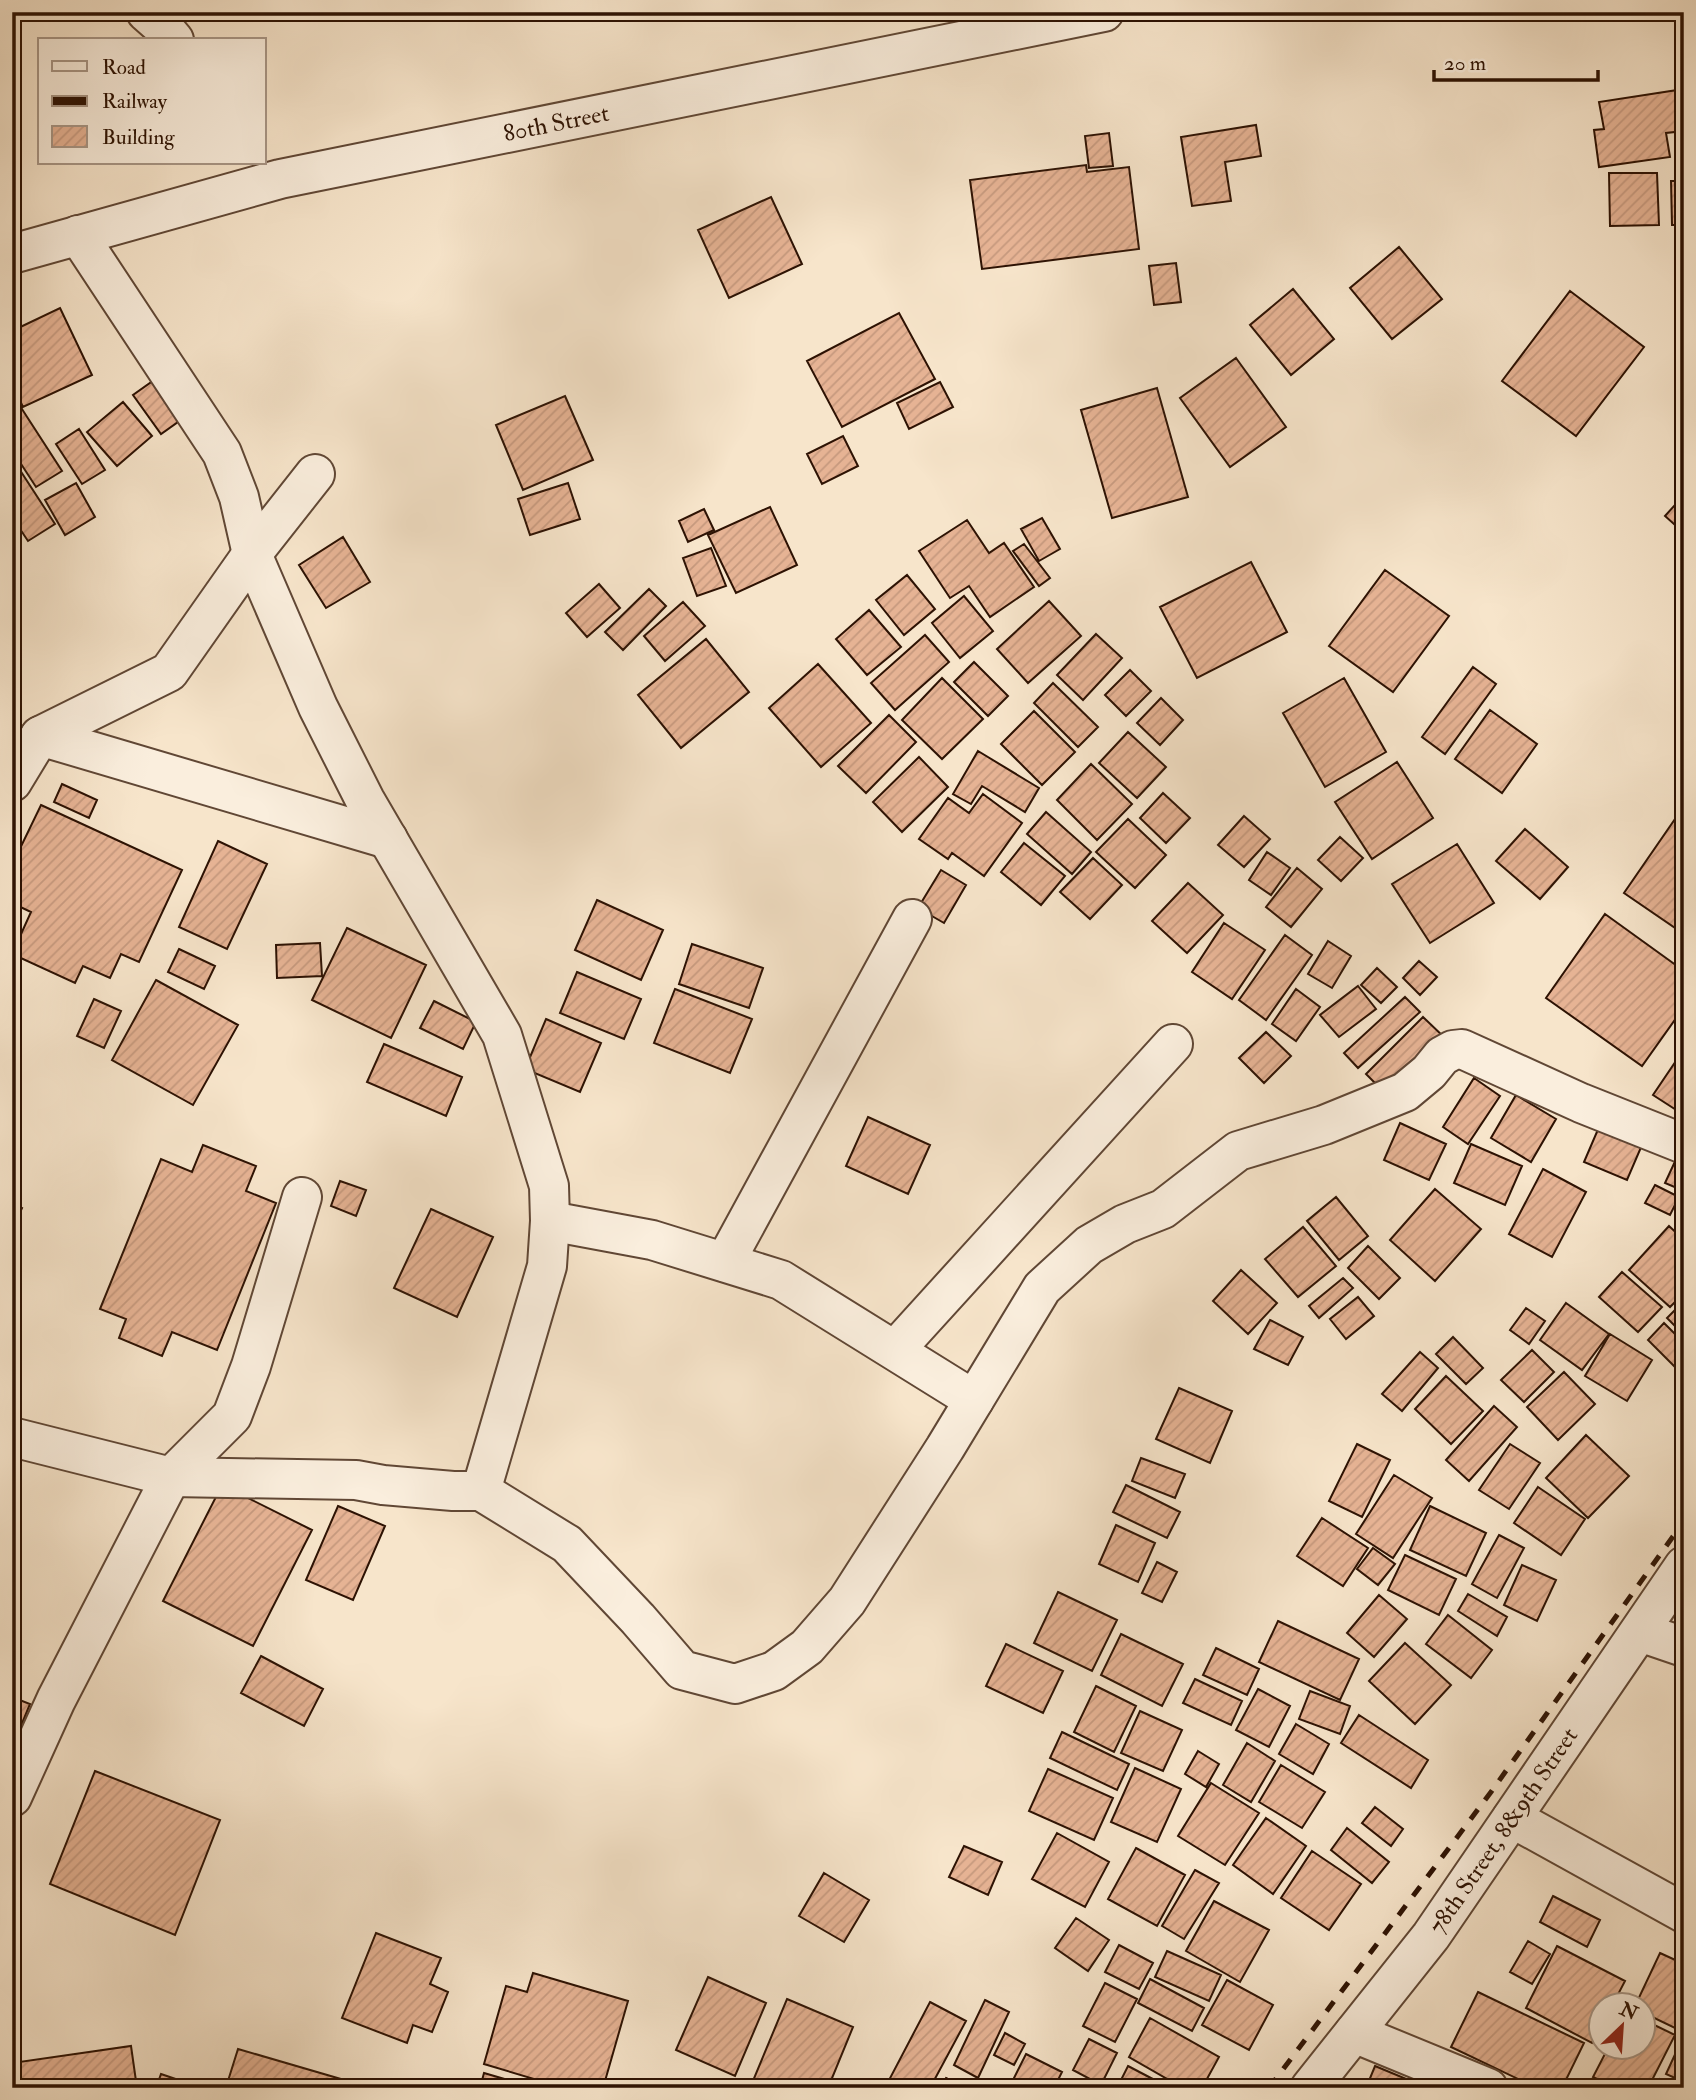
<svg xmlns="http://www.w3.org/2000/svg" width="1696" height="2100" viewBox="0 0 1696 2100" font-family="'IM FELL Double Pica',serif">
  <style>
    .building { fill: url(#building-hatch); stroke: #2d1203; stroke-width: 2 }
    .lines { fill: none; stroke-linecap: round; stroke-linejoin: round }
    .minor-casing { stroke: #604735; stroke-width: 42 }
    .minor { stroke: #faeedd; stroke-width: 38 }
    .rail { stroke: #2d1203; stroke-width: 5; stroke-dasharray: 12 12; stroke-linecap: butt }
    .labels { text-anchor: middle; stroke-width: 5; stroke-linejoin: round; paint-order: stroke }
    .street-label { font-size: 24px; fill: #2d1203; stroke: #faeedd }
  </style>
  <defs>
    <pattern id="building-hatch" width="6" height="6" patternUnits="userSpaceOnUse" patternTransform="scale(1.75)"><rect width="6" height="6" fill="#e6b394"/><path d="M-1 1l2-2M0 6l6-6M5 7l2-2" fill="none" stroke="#c6997e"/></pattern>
  </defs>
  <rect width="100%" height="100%" fill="#f7e5cb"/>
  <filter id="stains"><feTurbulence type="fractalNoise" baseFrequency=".00286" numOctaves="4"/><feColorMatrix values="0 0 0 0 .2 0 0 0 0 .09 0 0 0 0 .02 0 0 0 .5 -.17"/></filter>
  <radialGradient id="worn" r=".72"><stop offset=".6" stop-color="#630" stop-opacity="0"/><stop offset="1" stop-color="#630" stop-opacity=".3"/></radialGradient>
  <!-- building -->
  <path class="building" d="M1684,89V131L1666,133L1670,157L1599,167L1594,130L1604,129L1599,102Z
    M1256,125L1261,156L1225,162L1231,201L1192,206L1181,137Z
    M1109,133L1113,166L1089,168L1085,136Z
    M1086,165L1087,172L1129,167L1139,249L982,269L970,180Z
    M1609,173H1657L1659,225L1610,226Z
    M1671,181H1684V225H1672Z
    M771,197L802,264L729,298L698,230Z
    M1399,247L1442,299L1392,339L1350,288Z
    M1176,263L1181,302L1154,305L1149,266Z
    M1293,289L1334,339L1291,375L1250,325Z
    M1570,291L1644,347L1576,436L1502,381Z
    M60,308L92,375L23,407L12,384V331Z
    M899,313L935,379L842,427L807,361Z
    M1236,358L1286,427L1230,467L1180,398Z
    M157,378L185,417L161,434L133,395Z
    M940,382L953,407L909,429L897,403Z
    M1157,388L1188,497L1112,518L1081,410Z
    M565,396L593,460L523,490L496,425Z
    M123,402L152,436L117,466L87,432Z
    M20,406L62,471L36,487L12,450V411Z
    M79,429L105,470L82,484L56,444Z
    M843,436L858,466L822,484L807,454Z
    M16,464L55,524L28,541L12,517V466Z
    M76,483L95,517L65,535L45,500Z
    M568,483L580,519L530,535L518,499Z
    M1684,495V533L1665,516Z
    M770,507L797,565L736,593L708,535Z
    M704,509L714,530L688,542L679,521Z
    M1042,518L1060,549L1039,561L1021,529Z
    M967,520L989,553L1004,543L1034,587L990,617L969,586L950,598L919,551Z
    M343,537L370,582L326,608L299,565Z
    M1024,544L1050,578L1039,586L1013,551Z
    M711,548L726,586L697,596L683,558Z
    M1251,562L1287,632L1197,678L1160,607Z
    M1385,570L1449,616L1393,692L1329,646Z
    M907,575L935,609L904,635L876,600Z
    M599,584L620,608L587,637L566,613Z
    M649,589L666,606L623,650L605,632Z
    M964,596L993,631L960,658L932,623Z
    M1049,601L1081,636L1028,683L997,649Z
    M683,602L705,626L665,661L644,636Z
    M869,610L901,647L867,675L836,639Z
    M1096,634L1122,658L1083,700L1057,675Z
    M925,635L949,662L895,710L871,683Z
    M706,639L749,692L681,748L638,695Z
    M974,662L1008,696L988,716L954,682Z
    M818,664L871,723L821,767L769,708Z
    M1473,667L1496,684L1445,754L1422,737Z
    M1130,670L1151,691L1126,716L1105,695Z
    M942,678L983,719L942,759L902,720Z
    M1344,678L1386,752L1325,787L1283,713Z
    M1053,683L1098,727L1078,747L1034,703Z
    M1161,698L1183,720L1160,745L1137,723Z
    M1490,710L1537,744L1502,793L1455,759Z
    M1034,711L1075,752L1042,785L1001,744Z
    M889,715L916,742L866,793L838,766Z
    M1128,732L1166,767L1137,798L1099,763Z
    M978,751L1039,788L1025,812L982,786L971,804L953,794Z
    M919,757L948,787L902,832L873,802Z
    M1397,762L1433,818L1372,859L1335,802Z
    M1091,764L1132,804L1097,840L1057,800Z
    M62,784L97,800L89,818L54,802Z
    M1163,793L1190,818L1166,843L1140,818Z
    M983,794L1022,823L984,876L952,853L948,859L919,839L948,798L969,813Z
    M41,805L182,870L139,962L121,954L110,978L83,966L75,983L12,954L31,912L12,903V865Z
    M1684,806V934L1624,893Z
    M1046,812L1091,852L1072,874L1027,834Z
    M1244,816L1270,839L1244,867L1218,845Z
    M1128,819L1166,855L1135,888L1096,852Z
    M1525,829L1568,867L1540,899L1496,861Z
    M1340,837L1363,858L1341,881L1318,860Z
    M218,841L267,864L227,949L179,927Z
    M1024,843L1065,876L1041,905L1001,872Z
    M1457,844L1494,903L1430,943L1392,884Z
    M1267,852L1290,868L1271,895L1249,880Z
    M1093,858L1122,885L1090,919L1060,892Z
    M1297,868L1322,889L1291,927L1266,907Z
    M941,870L966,885L944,923L918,908Z
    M1188,883L1223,915L1187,953L1152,921Z
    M597,900L663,930L641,980L575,950Z
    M1605,914L1684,971V1007L1642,1066L1546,998Z
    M1224,923L1265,950L1232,999L1192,972Z
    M347,928L426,965L391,1038L312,1000Z
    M1285,935L1312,955L1266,1020L1239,1000Z
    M1328,941L1351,956L1332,988L1308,974Z
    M320,943L322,976L277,978L276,945Z
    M692,944L763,968L749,1008L679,984Z
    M179,949L215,966L204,989L168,972Z
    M1419,961L1437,977L1420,995L1403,978Z
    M1377,968L1397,987L1381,1003L1361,985Z
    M577,972L641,999L624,1039L560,1013Z
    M156,980L238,1025L193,1105L112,1060Z
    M1358,986L1376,1009L1339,1037L1320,1015Z
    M675,989L752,1019L730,1073L654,1043Z
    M1296,989L1320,1007L1296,1041L1272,1024Z
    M1405,997L1420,1012L1358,1068L1344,1053Z
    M94,999L121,1011L104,1048L77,1036Z
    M434,1001L476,1022L463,1049L420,1028Z
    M1423,1017L1446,1039L1388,1096L1366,1074Z
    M546,1019L601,1043L580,1092L525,1069Z
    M1266,1032L1291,1056L1264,1083L1239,1058Z
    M384,1044L462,1077L446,1116L367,1082Z
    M1684,1049V1115L1653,1095Z
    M1474,1078L1500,1096L1468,1144L1443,1127Z
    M1516,1095L1556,1119L1531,1162L1491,1138Z
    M868,1117L930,1145L908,1194L846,1166Z
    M1400,1123L1446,1144L1429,1180L1384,1160Z
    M1599,1127L1642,1145L1627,1180L1584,1162Z
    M1471,1144L1522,1166L1505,1205L1454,1183Z
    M203,1145L256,1166L246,1191L276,1203L217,1350L172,1332L162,1356L119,1338L126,1319L100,1309L161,1159L192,1172Z
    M1678,1155L1684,1157V1191L1665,1183Z
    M1543,1169L1586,1192L1552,1257L1509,1234Z
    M340,1181L366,1190L356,1216L331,1206Z
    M1655,1185L1679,1197L1670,1215L1645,1203Z
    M1435,1189L1481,1229L1435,1281L1390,1240Z
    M1336,1197L1368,1236L1339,1260L1307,1221Z
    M12,1204L22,1208L12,1230Z
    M431,1209L493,1237L457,1317L394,1288Z
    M1684,1215V1231L1676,1226Z
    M1669,1226L1684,1240V1293L1670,1307L1629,1270Z
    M1303,1227L1336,1266L1298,1297L1265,1259Z
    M1368,1246L1400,1278L1379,1299L1348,1268Z
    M1241,1270L1277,1303L1248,1334L1213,1301Z
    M1622,1272L1662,1307L1638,1332L1599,1297Z
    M1343,1278L1353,1288L1319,1318L1309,1306Z
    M1358,1297L1374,1316L1346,1339L1330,1319Z
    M1566,1303L1609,1334L1582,1370L1540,1340Z
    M1681,1304L1684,1307V1335L1667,1318Z
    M1526,1308L1545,1321L1529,1344L1510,1330Z
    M1270,1320L1303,1337L1288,1365L1254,1349Z
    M1664,1323L1684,1343V1376L1648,1340Z
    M1610,1334L1652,1360L1627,1401L1585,1376Z
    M1453,1337L1483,1368L1466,1384L1436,1354Z
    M1532,1350L1554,1372L1524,1402L1501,1380Z
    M1420,1352L1438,1368L1402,1411L1382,1394Z
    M1564,1372L1595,1404L1558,1440L1527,1407Z
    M1446,1376L1483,1411L1451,1444L1415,1409Z
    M1179,1388L1232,1411L1210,1463L1156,1439Z
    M1494,1406L1517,1427L1469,1481L1446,1460Z
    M1586,1435L1629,1476L1588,1518L1546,1478Z
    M1357,1444L1390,1460L1362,1517L1329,1501Z
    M1510,1444L1540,1463L1509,1509L1479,1490Z
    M1141,1458L1185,1474L1175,1498L1132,1481Z
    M1394,1475L1432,1498L1393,1558L1356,1534Z
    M222,1485L312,1530L253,1646L163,1601Z
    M1126,1485L1180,1512L1167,1538L1113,1512Z
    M1538,1487L1585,1519L1561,1555L1514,1523Z
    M338,1506L385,1526L353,1600L306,1580Z
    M1430,1506L1486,1533L1466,1576L1410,1550Z
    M1322,1518L1368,1548L1343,1586L1297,1556Z
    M1116,1525L1155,1543L1138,1582L1099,1564Z
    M1499,1535L1524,1548L1497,1598L1472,1584Z
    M1373,1548L1395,1564L1378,1585L1357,1569Z
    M1405,1555L1456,1579L1439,1615L1388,1590Z
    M1157,1562L1177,1572L1162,1602L1142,1593Z
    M1522,1565L1556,1580L1537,1621L1504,1605Z
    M1058,1592L1117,1620L1092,1671L1034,1643Z
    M1468,1594L1507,1617L1497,1636L1458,1611Z
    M1379,1595L1407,1619L1374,1657L1347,1633Z
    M1684,1609V1638L1670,1630Z
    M1448,1615L1492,1650L1471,1678L1426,1644Z
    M1278,1621L1359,1659L1340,1700L1259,1662Z
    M1121,1634L1183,1664L1162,1706L1101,1675Z
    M1405,1643L1451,1685L1415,1724L1369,1681Z
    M1006,1644L1063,1671L1043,1713L986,1686Z
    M1216,1648L1259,1669L1247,1695L1203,1675Z
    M261,1656L323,1689L304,1726L241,1693Z
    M1195,1679L1242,1701L1231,1725L1183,1703Z
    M1096,1686L1136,1706L1114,1752L1074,1732Z
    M1258,1689L1290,1706L1269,1747L1236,1730Z
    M1310,1691L1350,1706L1340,1734L1299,1719Z
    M12,1697L30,1704L12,1748Z
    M1140,1711L1182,1730L1163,1771L1121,1753Z
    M1359,1715L1428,1760L1411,1788L1341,1743Z
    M1296,1724L1329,1744L1313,1774L1279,1754Z
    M1062,1732L1129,1764L1117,1790L1050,1758Z
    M1247,1743L1275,1761L1251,1802L1223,1785Z
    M1198,1751L1219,1764L1206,1787L1185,1774Z
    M1281,1765L1325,1792L1302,1828L1259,1802Z
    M1135,1768L1181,1789L1157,1842L1111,1822Z
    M1048,1769L1113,1798L1094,1840L1029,1811Z
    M95,1771L220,1820L175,1935L50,1884Z
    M1211,1783L1259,1813L1225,1865L1178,1836Z
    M1375,1807L1403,1829L1391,1846L1362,1823Z
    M1266,1818L1306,1846L1273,1894L1233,1865Z
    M1347,1828L1389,1862L1372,1883L1331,1850Z
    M1057,1833L1109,1862L1085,1907L1032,1879Z
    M964,1846L1002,1862L988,1895L949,1877Z
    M1136,1848L1185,1875L1157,1926L1108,1899Z
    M1312,1851L1361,1884L1329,1930L1281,1898Z
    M1195,1870L1219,1883L1184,1939L1162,1926Z
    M824,1873L869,1900L844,1942L799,1916Z
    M1553,1896L1600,1920L1587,1947L1540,1922Z
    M1214,1901L1269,1930L1240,1982L1186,1951Z
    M1076,1918L1109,1940L1088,1971L1055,1948Z
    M376,1933L441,1958L430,1984L448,1992L432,2032L413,2025L407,2043L342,2018Z
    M1528,1941L1550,1954L1532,1984L1510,1972Z
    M1119,1945L1153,1963L1139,1989L1105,1972Z
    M1557,1946L1625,1981L1612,2006H1602V2026L1592,2043L1526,2008Z
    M1167,1951L1221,1975L1209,2001L1155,1977Z
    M1660,1953L1684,1964V2015L1677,2029L1644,2013V2006H1635Z
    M533,1973L628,2001L603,2088H564L484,2064L506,1986L527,1992Z
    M708,1977L766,2003L735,2076L676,2050Z
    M1150,1979L1204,2008L1192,2031L1138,2003Z
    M1227,1980L1273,2005L1249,2050L1202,2025Z
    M1105,1983L1137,1999L1115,2042L1083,2026Z
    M1478,1992L1584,2043L1562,2088H1537L1451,2047Z
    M787,1999L853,2027L828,2088H750Z
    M985,2000L1009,2012L978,2078L954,2065Z
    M930,2002L966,2021L930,2088H899L888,2082Z
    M1150,2018L1219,2057L1202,2088H1183L1129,2057Z
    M1644,2020L1675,2035L1648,2088H1615L1593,2077L1608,2048H1644Z
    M1005,2033L1025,2044L1014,2065L994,2055Z
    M1684,2035V2082L1666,2074Z
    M1089,2039L1117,2053L1101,2085L1073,2070Z
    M131,2046L137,2088H12V2063Z
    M238,2049L365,2086V2088H240L227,2084Z
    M1026,2054L1062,2072L1054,2088H1009Z
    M1128,2066L1170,2088H1117Z
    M1375,2066L1416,2083L1414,2088H1366Z
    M484,2073L535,2088H480Z
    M161,2074L202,2088H156Z
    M946,2078L961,2086L960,2088H940Z
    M1660,2079L1678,2088H1656Z"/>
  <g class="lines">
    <!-- minor casing -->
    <g class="minor-casing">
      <g id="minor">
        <path d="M146,12L163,27L174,40"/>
        <path d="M78,235L222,453L239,497L252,554L318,707L365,800L502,1035L549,1186L550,1221L547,1266L481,1491"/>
        <path id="s1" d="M12,254L280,179L1104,12"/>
        <path d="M40,736L388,839"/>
        <path d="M12,782L40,736L169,672L252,554L315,474"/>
        <path d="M550,1221L652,1240L781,1280L974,1400"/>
        <path d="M725,1262L912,919"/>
        <path d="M895,1350L1173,1044"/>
        <path d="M12,1437L171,1477L356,1480L383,1485L453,1491H481L567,1544L638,1619L682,1670L735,1684L774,1671L807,1647L847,1601L945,1448L1042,1288L1089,1245L1125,1224L1163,1209L1238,1151L1324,1125L1405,1092L1429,1072L1442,1056L1453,1050L1462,1049L1581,1103L1684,1144"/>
        <path d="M1640,1632L1684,1647"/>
        <path d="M12,1797L56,1700L171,1477L232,1416L251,1366L302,1197"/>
        <path d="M1512,1818L1684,1913"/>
        <path d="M1354,2033L1488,2088"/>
        <path id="s2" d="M1310,2088L1431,1936L1684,1566"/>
      </g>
    </g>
    <!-- minor -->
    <use href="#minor" class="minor"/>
    <!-- rail -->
    <path class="rail" d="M1269,2088L1491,1792L1684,1521"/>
  </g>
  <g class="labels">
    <!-- street labels -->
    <g class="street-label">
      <text dy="8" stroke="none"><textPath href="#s1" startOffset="560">80th Street</textPath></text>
      <text dy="8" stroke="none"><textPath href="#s2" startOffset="322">78th Street, 8&amp;9th Street</textPath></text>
    </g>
  </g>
  <!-- margin -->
  <rect width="1696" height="2100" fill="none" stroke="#f7e5cb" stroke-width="42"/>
  <rect x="14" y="14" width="1668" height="2072" fill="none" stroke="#2d1203" stroke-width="3.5"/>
  <rect x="21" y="21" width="1654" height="2058" fill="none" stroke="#2d1203" stroke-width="2"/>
  <!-- legend -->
  <rect x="38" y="38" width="228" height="126" fill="#faeedd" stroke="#a89686" stroke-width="2"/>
  <rect x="52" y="61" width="35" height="10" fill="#faeedd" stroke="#a89686" stroke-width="2"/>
  <text x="102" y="74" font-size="21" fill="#2d1203">Road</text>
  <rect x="52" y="96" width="35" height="10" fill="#2d1203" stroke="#a89686" stroke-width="2"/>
  <text x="102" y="108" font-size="21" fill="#2d1203">Railway</text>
  <rect x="52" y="126" width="35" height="21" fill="url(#building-hatch)" stroke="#a89686" stroke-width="2"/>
  <text x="102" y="144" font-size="21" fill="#2d1203">Building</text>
  <!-- north arrow -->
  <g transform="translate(1622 2026) rotate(25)"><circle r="33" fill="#faeedd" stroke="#a89686" stroke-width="2"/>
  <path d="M0-5L12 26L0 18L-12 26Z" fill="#8f2418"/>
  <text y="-10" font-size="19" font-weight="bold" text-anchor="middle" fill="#2d1203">N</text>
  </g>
  <!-- scale -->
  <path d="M1434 70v10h164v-10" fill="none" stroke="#2d1203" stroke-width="3.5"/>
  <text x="1444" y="70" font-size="21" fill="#2d1203" stroke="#faeedd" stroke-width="5" paint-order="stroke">20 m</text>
  <rect width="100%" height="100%" filter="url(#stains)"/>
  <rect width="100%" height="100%" fill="url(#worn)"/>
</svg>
